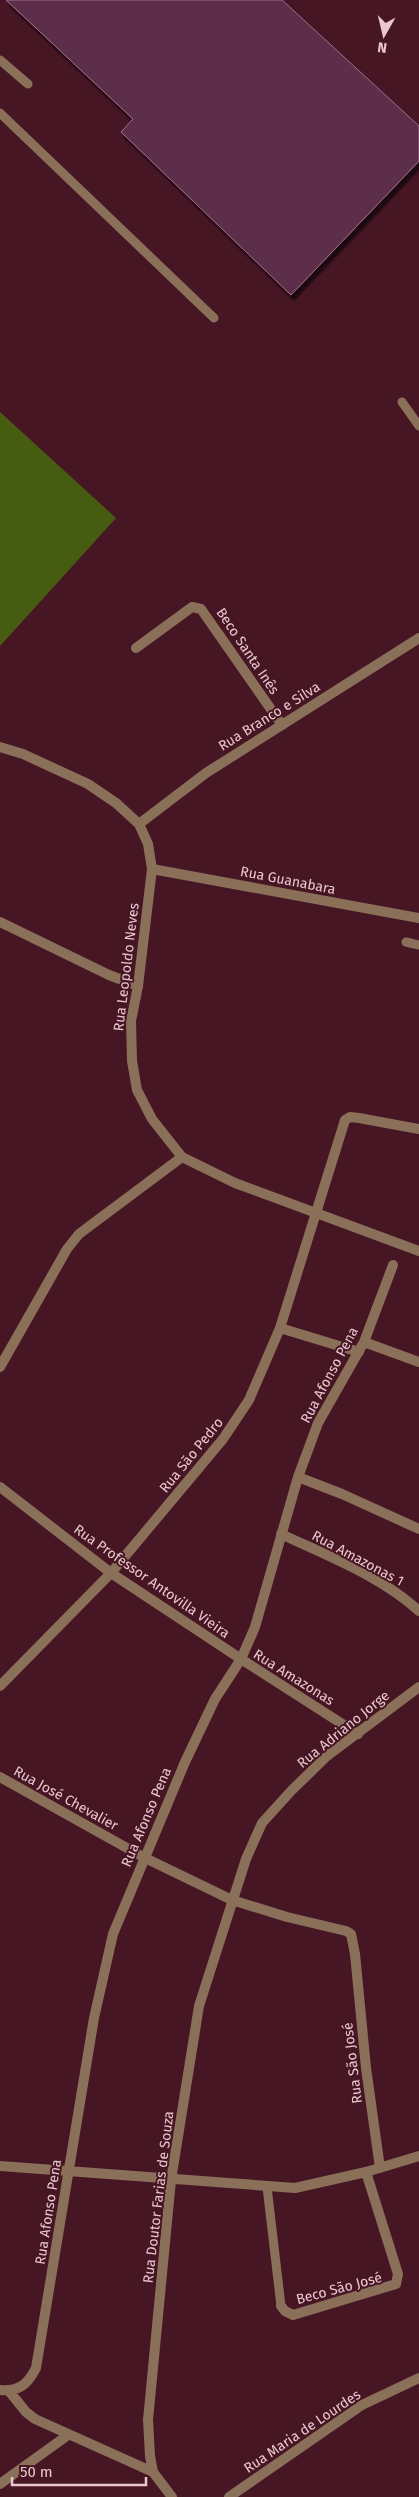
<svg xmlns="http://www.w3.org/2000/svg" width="419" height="2497" viewBox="0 0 419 2497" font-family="'Fira Sans',sans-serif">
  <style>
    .green { fill: #465c11 }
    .building { fill: #5b2d48; stroke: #a26e8c; filter: url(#shadow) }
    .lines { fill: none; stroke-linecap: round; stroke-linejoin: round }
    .service { stroke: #8a7058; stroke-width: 9 }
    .minor { stroke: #8a7058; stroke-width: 10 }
    .tertiary { stroke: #8a7058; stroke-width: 10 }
    .labels { text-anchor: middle; stroke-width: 4; stroke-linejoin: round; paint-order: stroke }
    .street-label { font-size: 14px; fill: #e9c8ce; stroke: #471624 }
  </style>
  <defs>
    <filter id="shadow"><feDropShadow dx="3" dy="5.5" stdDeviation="1" flood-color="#0009"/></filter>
  </defs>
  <rect width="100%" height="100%" fill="#471624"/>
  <!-- green -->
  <path class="green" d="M0,412L116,518L0,646Z"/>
  <!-- building -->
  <path class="building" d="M6,0H282L419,126V161L291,295L121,132L133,119Z"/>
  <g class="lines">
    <!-- service -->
    <path class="service" d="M0,60L28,84
      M0,113L214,318
      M402,402L419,426
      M406,942L419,945
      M267,2187L281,2306"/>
    <!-- minor -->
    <path class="minor" d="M136,648L192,607L201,609L282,725
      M152,869L419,918
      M0,922L109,975L138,986
      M280,1328L359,1352
      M364,1342L419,1362
      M0,1367L67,1249L79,1234L182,1157
      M298,1477L342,1494L419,1529
      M0,1487L111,1573L241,1659L358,1734
      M281,1534C328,1556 381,1576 419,1611
      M0,1686L111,1573L223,1439L249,1400L280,1328L345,1120L350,1117L359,1118L419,1129
      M0,1777L143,1857L232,1900L287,1917L346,1931L351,1934L355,1954L366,2068L380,2168
      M0,2166L295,2188L366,2172L419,2156
      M281,2306L285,2311L293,2315L396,2284L398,2274L366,2172
      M0,2390C19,2392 28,2384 36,2368L94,2018L113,1934L185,1762L215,1699L241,1659L255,1627L298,1477L318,1423L364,1342L393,1265
      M9,2391L26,2412L35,2419L153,2472
      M0,2484L68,2435
      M172,2497L153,2472L150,2456L148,2420L171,2180L199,2006L246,1859L262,1823L292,1790L327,1756L419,1687
      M229,2497L362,2405L419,2378"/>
    <!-- tertiary -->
    <path class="tertiary" d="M0,747L23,754L88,784L116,803L139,824L148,844L152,869L138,986L131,1021L132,1061L137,1090L152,1119L182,1157L235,1183L419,1251
      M139,824L206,773L419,638"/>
  </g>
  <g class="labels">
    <!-- street labels -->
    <g class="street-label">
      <text transform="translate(248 651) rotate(56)" y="5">Beco Santa Inês</text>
      <text transform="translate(269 716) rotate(-32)" y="5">Rua Branco e Silva</text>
      <text transform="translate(288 880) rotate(11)" y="5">Rua Guanabara</text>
      <text transform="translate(126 967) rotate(-83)" y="5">Rua Leopoldo Neves</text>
      <text transform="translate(329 1375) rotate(-62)" y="5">Rua Afonso Pena</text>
      <text transform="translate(191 1455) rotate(-51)" y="5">Rua São Pedro</text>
      <text transform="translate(358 1558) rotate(28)" y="5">Rua Amazonas 1</text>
      <text transform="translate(152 1581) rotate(35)" y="5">Rua Professor Antovilla Vieira</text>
      <text transform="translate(294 1677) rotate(32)" y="5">Rua Amazonas</text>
      <text transform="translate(343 1729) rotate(-39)" y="5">Rua Adriano Jorge</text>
      <text transform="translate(66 1798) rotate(29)" y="5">Rua José Chevalier</text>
      <text transform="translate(146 1817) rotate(-67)" y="5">Rua Afonso Pena</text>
      <text transform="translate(352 2063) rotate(-97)" y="5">Rua São José</text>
      <text transform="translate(158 2197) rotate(-83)" y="5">Rua Doutor Farias de Souza</text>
      <text transform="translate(48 2212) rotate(-81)" y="5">Rua Afonso Pena</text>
      <text transform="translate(339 2288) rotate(-15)" y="5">Beco São José</text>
      <text transform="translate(302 2431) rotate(-34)" y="5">Rua Maria de Lourdes</text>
    </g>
  </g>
  <!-- north arrow -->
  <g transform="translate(384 35) rotate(188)" stroke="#471624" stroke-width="4" paint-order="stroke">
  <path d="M0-4L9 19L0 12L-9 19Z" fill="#e9c8ce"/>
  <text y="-8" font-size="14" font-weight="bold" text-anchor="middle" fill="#e9c8ce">N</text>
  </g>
  <!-- scale -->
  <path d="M12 2477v8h134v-8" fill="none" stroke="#e9c8ce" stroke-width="2.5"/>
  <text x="20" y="2477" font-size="15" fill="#e9c8ce" stroke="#471624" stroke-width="4" paint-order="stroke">50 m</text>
</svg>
